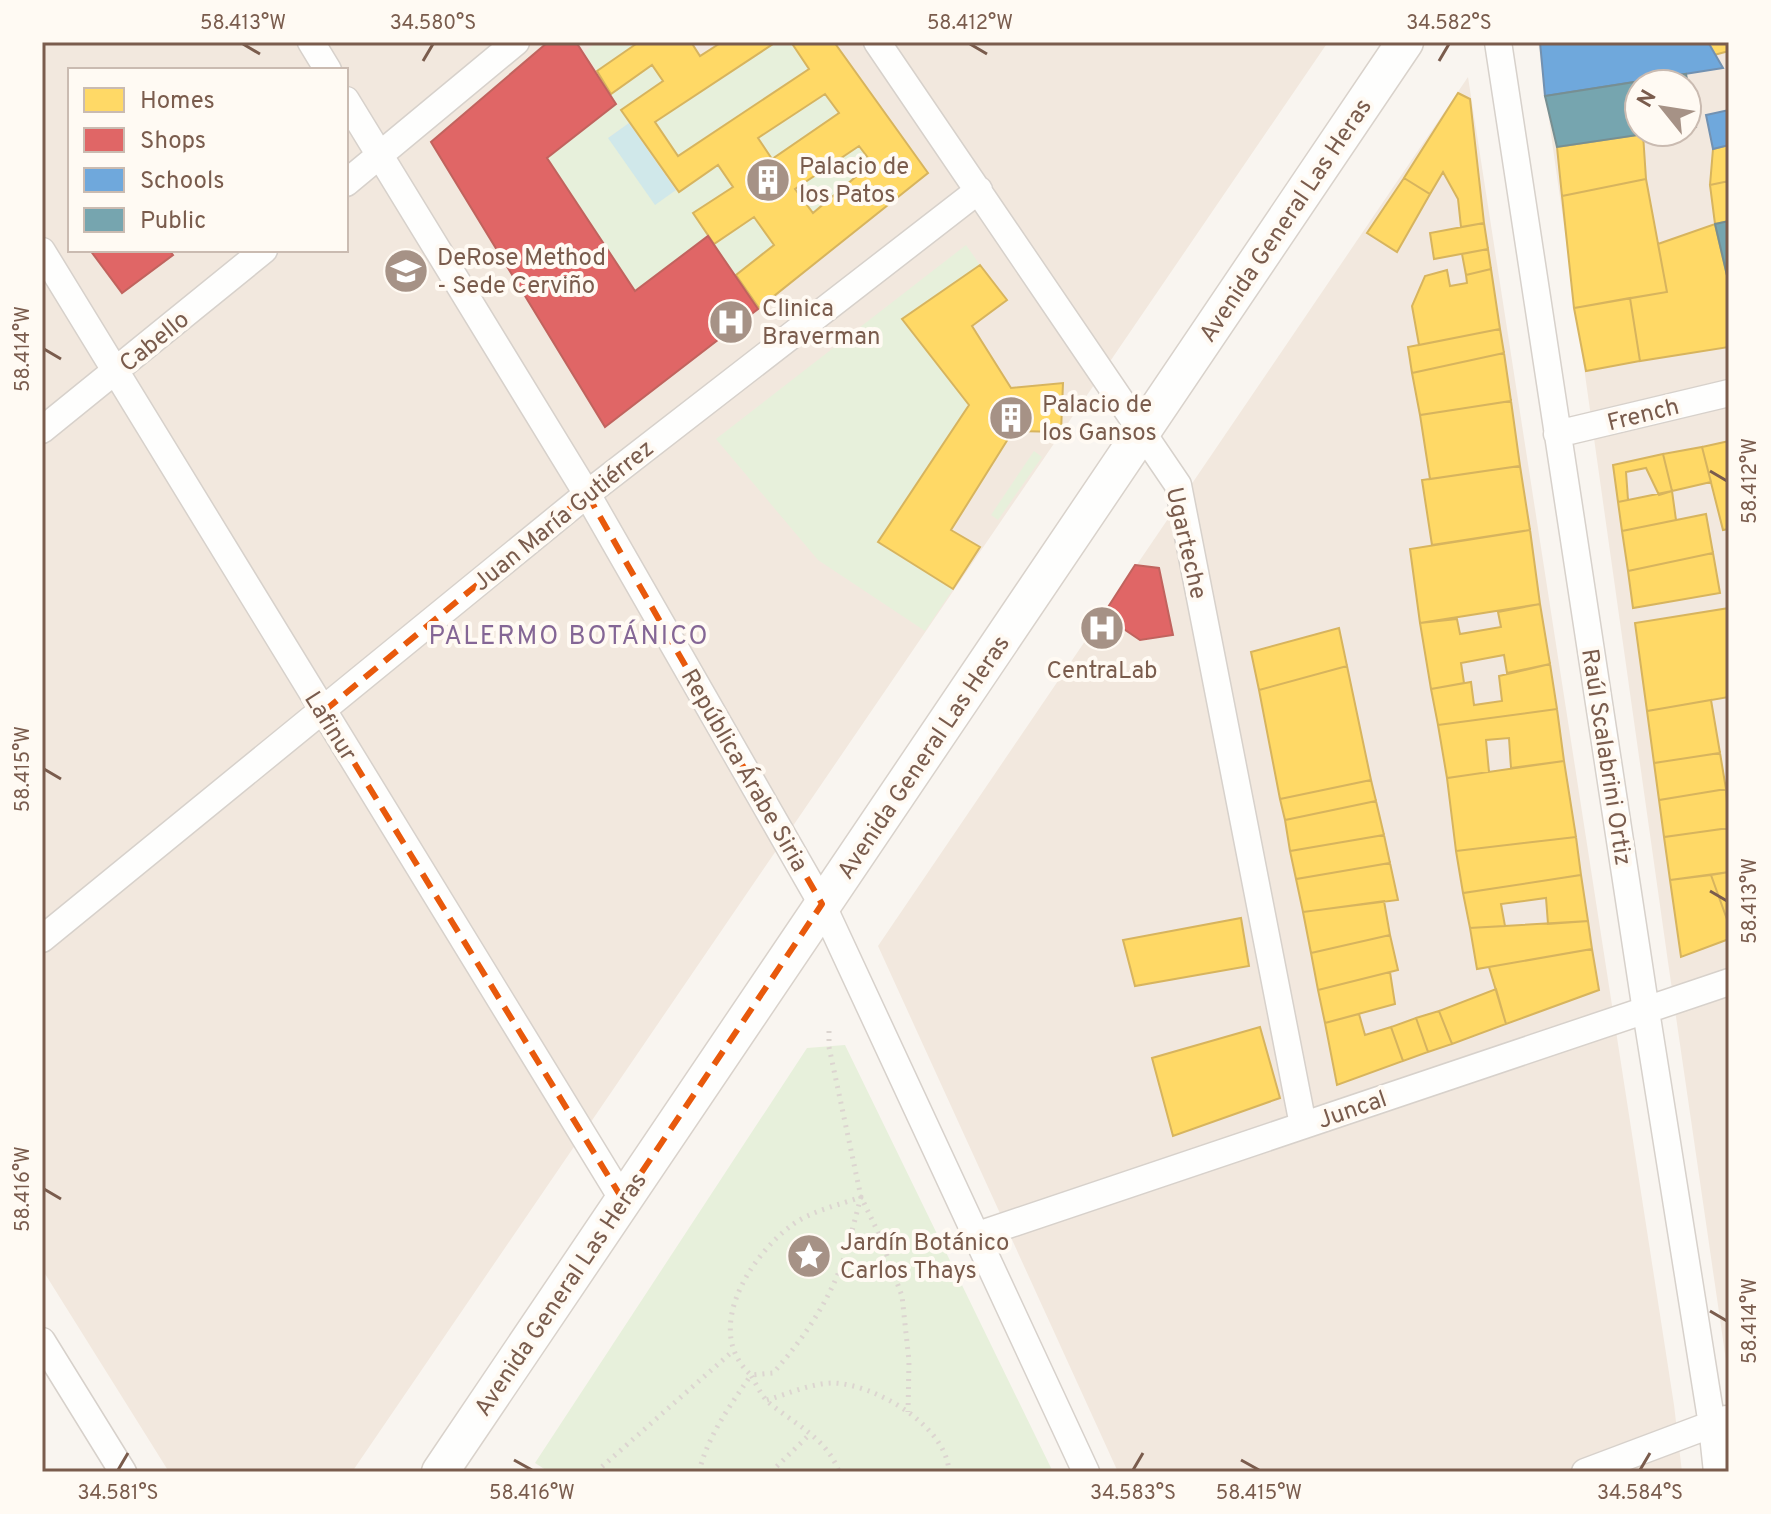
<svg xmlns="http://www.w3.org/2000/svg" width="1771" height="1514" viewBox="0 0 1771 1514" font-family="Overpass,sans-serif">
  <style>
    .residential { fill: #f2e8de; fill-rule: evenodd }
    .green { fill: #e7f0db }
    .water { fill: #d0e8ea }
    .homes { fill: #ffd966; stroke: #d7b45e; stroke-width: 2; fill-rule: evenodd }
    .shops { fill: #e06666; stroke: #c1635e; stroke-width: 2 }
    .schools { fill: #6fa8dc; stroke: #7291b1; stroke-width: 2 }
    .public { fill: #76a5af; stroke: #778f92; stroke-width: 2 }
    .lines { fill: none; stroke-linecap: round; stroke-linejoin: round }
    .minor-casing { stroke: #d7d1cb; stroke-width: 29 }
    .secondary-casing { stroke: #d9d2cb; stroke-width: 39 }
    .path { stroke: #dcd5d0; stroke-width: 5; stroke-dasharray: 2 6; stroke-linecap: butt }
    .minor { stroke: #fefefd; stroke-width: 26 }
    .secondary { stroke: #fefefd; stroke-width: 36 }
    .marked { fill: none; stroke: #e8590c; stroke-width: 6; stroke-dasharray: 16 10; stroke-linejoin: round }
    .ticks { fill: none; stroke: #7a5c4d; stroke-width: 3 }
    .labels { text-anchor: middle; stroke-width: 8; stroke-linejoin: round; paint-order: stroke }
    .poi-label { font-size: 24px; fill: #7a5c4d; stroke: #fffaf3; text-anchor: start }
    .street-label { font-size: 24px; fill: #7a5c4d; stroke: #fffaf3 }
    .neighbourhood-label { font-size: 26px; letter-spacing: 2px; fill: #846695; stroke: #fffaf3 }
    .neatline { fill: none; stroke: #7a5c4d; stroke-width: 3 }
    .ticks-label { font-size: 20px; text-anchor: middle; fill: #7a5c4d }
  </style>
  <rect width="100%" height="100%" fill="#f9f5f0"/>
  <!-- residential -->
  <path class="residential" d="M42,42H1328L352,1472H169L42,1269ZM70,70H346V250H70Z
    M1538,42H1729V1381L1668,962ZM1639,84H1687V132H1639Z
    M1468,77L1674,1405L1682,1472H1118L878,946Z"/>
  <!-- green -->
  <path class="green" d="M597,42H635L636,44L597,71L584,52Z
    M776,42H791L809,69L678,156L655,122Z
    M652,65L663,81L621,110L611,94Z
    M825,94L839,113L772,159L758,138Z
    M616,104L629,123L609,137L655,204L676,190L678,192L718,165L733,187L693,214L708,236L635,291L547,158Z
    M859,146L872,163L813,213L795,189Z
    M754,217L774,245L736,275L714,244Z
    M966,245L980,265L903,319L969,405L878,542L953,589L925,631L818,560L716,439Z
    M1034,451L1042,457L998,520L991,515Z
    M845,1045L1053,1472H549L535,1463L807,1048Z"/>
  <!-- water -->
  <path class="water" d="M629,123L676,190L655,205L608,138Z"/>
  <!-- homes -->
  <path class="homes" d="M635,42H691L700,56L722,42H776L655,122L678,156L809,69L791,42H834L928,173L759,308L736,275L774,245L754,217L714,244L693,213L733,187L718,165L679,192L621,110L663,81L652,65L611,94L597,71L636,44ZM825,94L839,113L772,159L758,138ZM859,146L872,163L813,213L795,189Z
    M1708,42H1729V51L1714,55Z
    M1458,93L1470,99L1484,223L1461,227L1458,199L1443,172L1430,194L1404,178Z
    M1643,134L1646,179L1562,196L1557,147Z
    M1729,145V181L1710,185L1713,149Z
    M1404,178L1430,194L1397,252L1367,233Z
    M1646,179L1667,292L1574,308L1562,196Z
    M1729,181V221L1715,224L1710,185Z
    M1484,223L1488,249L1434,259L1430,233Z
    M1715,224L1729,284V347L1640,361L1630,298L1667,292L1658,244Z
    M1488,249L1491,269L1466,275L1462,254Z
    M980,265L1007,300L972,326L1011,388L1063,383L1061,432L1013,431L951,530L980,547L953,589L878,542L969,405L902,319Z
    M1491,269L1500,329L1419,345L1412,306L1425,276L1447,270L1450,286L1467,283L1466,275Z
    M1630,298L1640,361L1586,371L1574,308Z
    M1500,329L1504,353L1412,373L1408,347Z
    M1504,353L1511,401L1420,415L1412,373Z
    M1511,401L1520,466L1430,479L1420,415Z
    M1729,441V529L1723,530L1702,447Z
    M1702,447L1711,482L1672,491L1663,454Z
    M1663,454L1672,491L1659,495L1646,468L1626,472L1628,500L1618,502L1613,465Z
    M1520,466L1530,530L1432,545L1422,480Z
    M1672,491L1676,520L1622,531L1618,502Z
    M1706,514L1713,553L1628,571L1622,531Z
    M1530,530L1540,604L1420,623L1410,549Z
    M1713,553L1720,593L1633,608L1628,571Z
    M1540,604L1550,664L1507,673L1504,655L1461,663L1464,683L1431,689L1420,623L1457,619L1460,634L1501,627L1498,612Z
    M1729,608V697L1647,711L1635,623Z
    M1339,628L1347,666L1259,690L1251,652Z
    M1550,664L1557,709L1438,725L1431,689L1471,682L1474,705L1502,701L1499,676Z
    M1347,666L1371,780L1280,799L1259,690Z
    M1711,700L1720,753L1654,763L1647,711Z
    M1557,709L1564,761L1511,768L1509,738L1486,740L1489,772L1447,778L1438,725Z
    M1720,753L1726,789L1659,800L1654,763Z
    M1564,761L1576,837L1456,851L1447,778Z
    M1371,780L1376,801L1285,820L1280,799Z
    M1726,789L1729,828L1664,837L1659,800Z
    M1376,801L1384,835L1290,851L1285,820Z
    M1729,828V872L1670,880L1664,837Z
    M1384,835L1390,863L1296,879L1290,851Z
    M1576,837L1581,875L1463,893L1456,851Z
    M1390,863L1398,900L1303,912L1296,879Z
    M1729,872V925L1711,875Z
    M1581,875L1588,921L1548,924L1546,898L1501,904L1505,926L1470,928L1463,893Z
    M1711,875L1729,925V939L1681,957L1670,880Z
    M1384,901L1390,935L1311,953L1303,912Z
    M1241,918L1249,966L1135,986L1123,940Z
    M1588,921L1592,949L1477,969L1470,928Z
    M1390,935L1398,970L1318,990L1311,953Z
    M1592,949L1599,990L1506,1024L1489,967Z
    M1390,972L1395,1004L1325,1023L1318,990Z
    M1496,989L1506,1024L1452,1044L1439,1011Z
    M1439,1011L1452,1044L1428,1052L1416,1018Z
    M1359,1014L1365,1035L1391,1027L1403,1061L1337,1085L1325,1023Z
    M1416,1018L1428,1052L1403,1061L1391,1027Z
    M1260,1027L1280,1098L1173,1136L1152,1058Z"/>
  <!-- shops -->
  <path class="shops" d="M548,42H576L616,104L547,158L635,291L708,236L758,309L605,427L431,142Z
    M90,250H169L173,255L122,293Z
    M1135,565L1159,568L1173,635L1140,640L1103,615Z"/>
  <!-- schools -->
  <path class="schools" d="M1540,42H1708L1723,68L1545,96Z
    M1729,110V145L1713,149L1706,115Z"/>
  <!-- public -->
  <path class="public" d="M1686,74L1696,127L1687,128V84H1639V132H1658L1557,147L1545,96Z
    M1729,221V284L1715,224Z"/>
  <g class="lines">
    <!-- minor casing -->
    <g class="minor-casing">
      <path id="minor" d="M311,42L328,70
        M877,42L1178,485L1303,1125
        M1498,42L1646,1011L1712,1425L1717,1472
        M346,100L587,494L822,904L1086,1472
        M346,183L516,42
        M42,251L623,1200
        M42,430L264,250
        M1557,434L1729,393
        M42,939L587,494L979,190
        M975,1236L1729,982
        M42,1341L123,1472
        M1585,1472L1726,1419"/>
    </g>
    <!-- secondary casing -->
    <g class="secondary-casing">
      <path id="secondary" d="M440,1472L1405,42"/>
    </g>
    <!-- path -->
    <path class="path" d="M829,1031V1047L861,1197L879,1234L902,1296L909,1361L908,1412
      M861,1197C854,1222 848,1250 838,1274C823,1310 799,1344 773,1373L751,1375C702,1331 750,1256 792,1225C811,1211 839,1205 861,1197Z
      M767,1400C787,1394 812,1383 833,1383C875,1384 947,1426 949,1472
      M596,1472L733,1351
      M699,1472C708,1435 730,1406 751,1375C756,1384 761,1395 768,1402C794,1424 827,1438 839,1472
      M771,1472L810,1434"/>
    <!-- minor -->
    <use href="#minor" class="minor"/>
    <!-- secondary -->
    <use href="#secondary" class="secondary"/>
  </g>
  <!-- marked area -->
  <path class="marked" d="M587,494L822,904L623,1200L323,712Z"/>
  <!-- ticks -->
  <path class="ticks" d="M243,44L260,54M970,44L987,54M423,61L433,44M1439,61L1449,44M44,349L61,359M1710,471L1727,481M44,769L61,779M1710,891L1727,901M44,1189L61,1199M1710,1311L1727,1321M514,1460L532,1470M1241,1460L1259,1470M118,1470L128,1453M1133,1470L1143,1453M1640,1470L1650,1453"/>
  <!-- icons -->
  <defs>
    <g id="building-disc" transform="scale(2.3)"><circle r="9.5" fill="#a69286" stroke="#fffaf3"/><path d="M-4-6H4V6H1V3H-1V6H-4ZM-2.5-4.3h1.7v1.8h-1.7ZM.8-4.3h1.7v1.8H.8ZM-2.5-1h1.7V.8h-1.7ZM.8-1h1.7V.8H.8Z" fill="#fff"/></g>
    <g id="university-disc" transform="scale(2.3)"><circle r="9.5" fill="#a69286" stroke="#fffaf3"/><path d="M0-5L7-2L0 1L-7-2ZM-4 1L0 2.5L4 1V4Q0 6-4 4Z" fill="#fff"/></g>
    <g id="hospital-disc" transform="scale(2.3)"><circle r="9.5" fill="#a69286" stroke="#fffaf3"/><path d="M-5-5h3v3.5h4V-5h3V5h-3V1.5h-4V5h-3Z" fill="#fff"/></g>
    <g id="sight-disc" transform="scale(2.3)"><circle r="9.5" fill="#a69286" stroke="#fffaf3"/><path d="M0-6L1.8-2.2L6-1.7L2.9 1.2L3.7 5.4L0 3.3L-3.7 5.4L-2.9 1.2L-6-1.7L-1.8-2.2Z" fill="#fff"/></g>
  </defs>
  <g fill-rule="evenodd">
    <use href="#building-disc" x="768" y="180"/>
    <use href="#university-disc" x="406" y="271"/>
    <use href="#hospital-disc" x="731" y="322"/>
    <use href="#building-disc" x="1011" y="418"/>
    <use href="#hospital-disc" x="1102" y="628"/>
    <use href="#sight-disc" x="809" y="1256"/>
  </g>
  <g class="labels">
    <!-- poi labels -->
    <g class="poi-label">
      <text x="799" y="174">Palacio de<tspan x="799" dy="28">los Patos</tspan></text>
      <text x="437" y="265">DeRose Method<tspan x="437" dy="28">- Sede Cerviño</tspan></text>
      <text x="762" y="316">Clinica<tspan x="762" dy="28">Braverman</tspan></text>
      <text x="1042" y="412">Palacio de<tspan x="1042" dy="28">los Gansos</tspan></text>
      <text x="1102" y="678" text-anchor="middle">CentraLab</text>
      <text x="840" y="1250">Jardín Botánico<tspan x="840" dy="28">Carlos Thays</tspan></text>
    </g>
    <!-- street labels -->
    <g class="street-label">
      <text transform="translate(1285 220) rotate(-56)" y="8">Avenida General Las Heras</text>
      <text transform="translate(154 341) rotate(-39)" y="8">Cabello</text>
      <text transform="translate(1643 414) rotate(-14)" y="8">French</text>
      <text transform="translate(563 515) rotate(-39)" y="8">Juan María Gutiérrez</text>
      <text transform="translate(1187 543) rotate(77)" y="8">Ugarteche</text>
      <text transform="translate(331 726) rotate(58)" y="8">Lafinur</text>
      <text transform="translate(923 757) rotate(-56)" y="8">Avenida General Las Heras</text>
      <text transform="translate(1607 757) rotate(81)" y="8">Raúl Scalabrini Ortiz</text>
      <text transform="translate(745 770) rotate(60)" y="8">República Árabe Siria</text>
      <text transform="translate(1352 1109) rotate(-19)" y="8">Juncal</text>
      <text transform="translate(560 1294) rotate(-56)" y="8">Avenida General Las Heras</text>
    </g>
    <!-- neighbourhood labels -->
    <g class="neighbourhood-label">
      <text x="569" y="644">PALERMO BOTÁNICO</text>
    </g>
  </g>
  <!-- border -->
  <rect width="1771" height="1514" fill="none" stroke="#fffaf3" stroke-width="88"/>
  <!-- legend -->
  <rect x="68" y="68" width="280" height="184" fill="#fffaf3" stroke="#cabbb1" stroke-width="2"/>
  <rect x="84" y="88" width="40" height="24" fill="#ffd966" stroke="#cabbb1" stroke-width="2"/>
  <text x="140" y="108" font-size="24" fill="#7a5c4d">Homes</text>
  <rect x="84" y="128" width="40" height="24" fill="#e06666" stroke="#cabbb1" stroke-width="2"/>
  <text x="140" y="148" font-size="24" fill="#7a5c4d">Shops</text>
  <rect x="84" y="168" width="40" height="24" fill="#6fa8dc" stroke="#cabbb1" stroke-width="2"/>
  <text x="140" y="188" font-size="24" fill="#7a5c4d">Schools</text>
  <rect x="84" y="208" width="40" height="24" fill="#76a5af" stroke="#cabbb1" stroke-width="2"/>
  <text x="140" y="228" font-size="24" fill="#7a5c4d">Public</text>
  <!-- north arrow -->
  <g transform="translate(1663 108) rotate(300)"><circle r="38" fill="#fffaf3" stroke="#cabbb1" stroke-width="2"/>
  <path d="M0-6L14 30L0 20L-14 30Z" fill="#a69286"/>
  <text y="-12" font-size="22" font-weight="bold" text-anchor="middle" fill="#7a5c4d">N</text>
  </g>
  <rect x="44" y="44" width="1683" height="1426" class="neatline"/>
  <g class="ticks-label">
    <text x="243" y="29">58.413°W</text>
    <text x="433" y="29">34.580°S</text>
    <text x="970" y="29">58.412°W</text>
    <text x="1449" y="29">34.582°S</text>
    <text transform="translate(22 349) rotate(-90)" y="7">58.414°W</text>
    <text transform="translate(1749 481) rotate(-90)" y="7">58.412°W</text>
    <text transform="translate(22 769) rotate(-90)" y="7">58.415°W</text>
    <text transform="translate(1749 901) rotate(-90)" y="7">58.413°W</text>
    <text transform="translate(22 1189) rotate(-90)" y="7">58.416°W</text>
    <text transform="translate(1749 1321) rotate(-90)" y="7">58.414°W</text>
    <text x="118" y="1499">34.581°S</text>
    <text x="532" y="1499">58.416°W</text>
    <text x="1133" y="1499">34.583°S</text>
    <text x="1259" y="1499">58.415°W</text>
    <text x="1640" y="1499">34.584°S</text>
  </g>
</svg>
